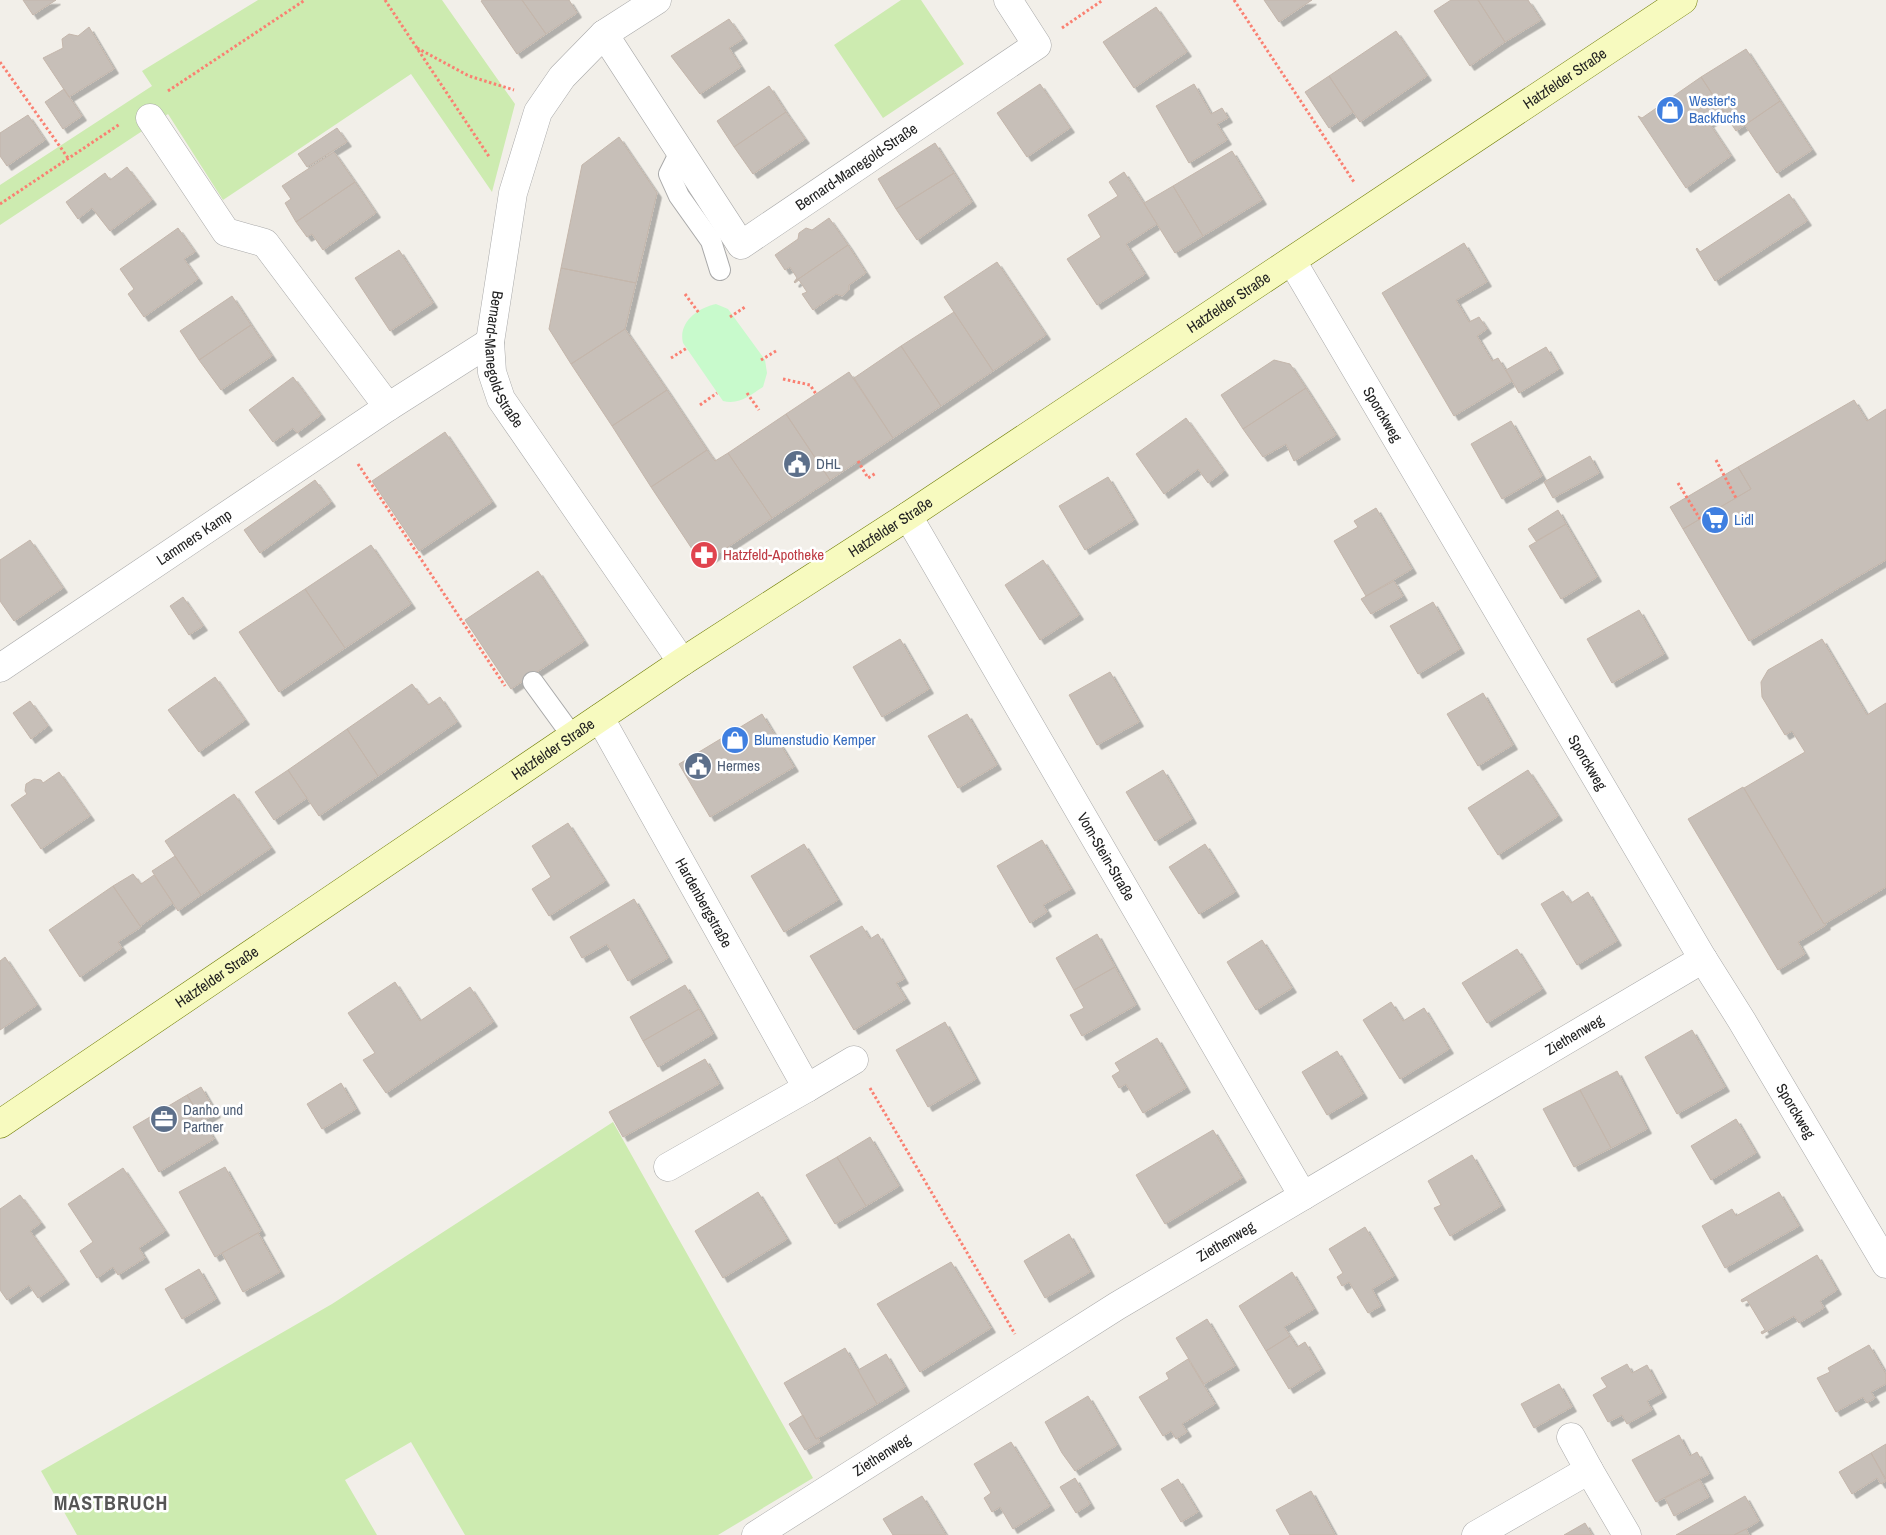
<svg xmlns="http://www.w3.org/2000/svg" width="1886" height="1535" viewBox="0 0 1886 1535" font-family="'Archivo Narrow',sans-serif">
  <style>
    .grass { fill: #cdebb0 }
    .park { fill: #c8facc }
    .building { fill: #c7bfb8; stroke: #c4b6ab; filter: url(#shadow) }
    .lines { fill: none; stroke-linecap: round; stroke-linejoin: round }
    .lane-casing { stroke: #a9a9a9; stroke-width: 22 }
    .street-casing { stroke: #a9a9a9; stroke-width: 29 }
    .secondary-casing { stroke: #707d05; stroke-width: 29 }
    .path { stroke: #fa8072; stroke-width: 3; stroke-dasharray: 2.5 2.5; stroke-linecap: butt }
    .lane { stroke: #fff; stroke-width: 20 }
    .street { stroke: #fff; stroke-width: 28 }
    .secondary { stroke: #f7fabf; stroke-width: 28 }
    .labels { text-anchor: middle; stroke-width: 5; stroke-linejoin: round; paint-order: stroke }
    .street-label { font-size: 15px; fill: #222; stroke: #fff }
    .shop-label { font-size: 15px; fill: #366cbe; stroke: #fff; text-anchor: start }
    .service-label { font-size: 15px; fill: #4e5e75; stroke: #fff; text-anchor: start }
    .health-label { font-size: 15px; fill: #be3a42; stroke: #fff; text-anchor: start }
    .district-label { font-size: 20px; font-weight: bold; letter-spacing: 1px; fill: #555; stroke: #fff }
  </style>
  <defs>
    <filter id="shadow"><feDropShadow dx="4.5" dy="4.5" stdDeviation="0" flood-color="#0004"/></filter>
  </defs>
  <rect width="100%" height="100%" fill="#f2efe9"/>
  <!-- grass -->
  <path class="grass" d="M258,0H442L515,104L492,192L411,74L223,200L168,114L0,225V185L152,86L142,71Z
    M901,0H921L964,64L883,118L834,45Z
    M613,1122L813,1478L718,1535H465L411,1442L345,1480L377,1535H77L41,1471L332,1304Z"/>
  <!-- park -->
  <path class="park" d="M716,304L728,309L765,360L767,373L763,387C750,395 740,405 723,401L683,343C678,323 697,308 716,304Z"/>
  <!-- building -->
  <path class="building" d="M23,0H56L33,15Z
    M483,0H522L546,34L517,54L481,1Z
    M522,0H569L577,13L546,34Z
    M1264,0H1312L1279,22Z
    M1451,0H1478L1505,42L1470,66L1434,11Z
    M1478,0H1528L1541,20L1505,42Z
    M1156,7L1187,52L1134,88L1103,42Z
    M729,19L743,39L729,48L741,67L700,94L671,56Z
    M89,27L114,69L69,97L43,58L63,48L62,39L69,34L78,36Z
    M1396,31L1427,76L1360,122L1329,76Z
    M1746,49L1780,101L1736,131L1701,77Z
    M1329,76L1353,112L1329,128L1305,92Z
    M1701,77L1725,113L1709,123L1731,156L1686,188L1638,116L1642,118Z
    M1040,84L1070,128L1027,157L997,113Z
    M1194,84L1211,114L1222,108L1228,118L1217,124L1227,140L1189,163L1156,106Z
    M769,86L786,112L734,147L717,121Z
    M64,89L82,116L63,129L45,102Z
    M1780,101L1812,150L1777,173L1745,125Z
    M786,112L805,139L753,174L734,147Z
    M28,115L45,140L7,166L0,156V133Z
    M337,128L347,142L307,167L298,154Z
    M619,137L657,193L636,283L561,268L582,165Z
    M935,143L954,173L896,209L878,179Z
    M1232,151L1262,200L1203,236L1173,186Z
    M334,152L355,182L296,222L285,203L291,199L282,186Z
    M127,167L152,200L110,231L92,208L78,219L66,202L105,173L110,180Z
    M1124,172L1157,224L1126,244L1145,274L1097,305L1067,259L1101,237L1088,215L1118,196L1109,182Z
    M954,173L972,202L917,240L896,209Z
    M355,182L376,213L323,250L312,234L307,237L296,222Z
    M1173,186L1203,236L1175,253L1144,203Z
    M1789,194L1807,221L1715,281L1696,249L1697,248L1700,252Z
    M829,218L848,245L794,282L797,278L790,267L785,270L775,255L798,239L799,233L806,228L812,230Z
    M178,228L195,252L184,259L198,279L144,317L128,294L134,289L120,269Z
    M1464,243L1487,282L1456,300L1469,322L1479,317L1487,329L1477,336L1492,361L1498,358L1512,381L1454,416L1382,293Z
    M848,245L866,273L849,285V290L842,296L836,294L813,310L802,294L807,292L799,280L795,283L794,282Z
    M399,250L433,303L390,331L355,278Z
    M997,262L1046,335L993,371L944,297Z
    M561,268L636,283L625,329L571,364L549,329Z
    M232,296L251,325L199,360L180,331Z
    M954,312L993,371L941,406L901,346Z
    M251,325L272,356L221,390L199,360Z
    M625,329L667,390L612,426L571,364Z
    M901,346L941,406L893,438L854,378Z
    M1546,347L1559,369L1519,393L1506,370Z
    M1274,360L1290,364L1306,388L1243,429L1221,395Z
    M849,372L893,438L830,480L786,414Z
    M293,377L321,415L297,433L293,428L273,442L249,410Z
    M1306,388L1336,435L1294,461L1286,444L1263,457L1243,429Z
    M667,390L707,450L651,487L612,426Z
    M1854,400L1867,421L1886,409V560L1749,641L1683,529L1751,489L1738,467Z
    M786,414L830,480L772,518L728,453Z
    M1186,418L1224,471L1208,483L1198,469L1164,494L1136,454Z
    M1511,421L1542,476L1502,499L1471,444Z
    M445,432L492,502L419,551L372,481Z
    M707,450L715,461L728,453L772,518L702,564L651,487Z
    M1590,456L1599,473L1553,498L1544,482Z
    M1738,467L1751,489L1683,529L1670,507Z
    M1108,477L1134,520L1085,550L1059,506Z
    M315,480L331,502L260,553L244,530Z
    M1376,508L1412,569L1366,596L1334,541L1358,527L1354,521Z
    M1558,510L1566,524L1536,541L1528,529Z
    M1566,524L1597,577L1561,599L1529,546Z
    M30,540L63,588L14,621L0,601V560Z
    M371,545L411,604L345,648L305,589Z
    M1043,560L1079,615L1040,640L1005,585Z
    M538,571L584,641L511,689L465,620Z
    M1394,581L1403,596L1371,614L1361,599Z
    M305,589L345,648L279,692L239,632Z
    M183,597L203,626L189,635L170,606Z
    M1433,602L1460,649L1418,674L1390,626Z
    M1639,610L1664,654L1612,683L1587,639Z
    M900,639L929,689L882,717L853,667Z
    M1822,639L1867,715L1886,703V887L1824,924L1744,788L1805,752L1792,731L1785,735L1762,697L1761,682L1768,670Z
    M1110,672L1139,722L1097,745L1069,695Z
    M215,677L245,720L199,752L168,710Z
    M412,684L428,705L440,697L457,722L378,776L347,729Z
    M1483,693L1513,745L1478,766L1447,714Z
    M30,701L48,726L31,739L13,713Z
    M762,714L794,767L710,817L679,764Z
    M967,714L997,765L958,788L928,736Z
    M347,729L378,776L319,816L288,770Z
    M288,770L307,798L274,820L255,792Z
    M1163,770L1192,819L1155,841L1126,792Z
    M1528,770L1558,816L1498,855L1468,808Z
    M59,772L90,816L41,849L11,805L27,794L25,791L26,784L34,779L41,780L43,783Z
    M1743,787L1824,924L1825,923L1826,925L1798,942L1805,954L1778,970L1688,819Z
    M234,794L271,848L201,895L165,841Z
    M568,823L605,881L549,916L532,889L551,877L532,846Z
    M1042,840L1071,889L1043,905L1047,912L1030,923L997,866Z
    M804,844L838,900L784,932L751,876Z
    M1205,844L1235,892L1199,914L1169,867Z
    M175,856L201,895L178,911L152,871Z
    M133,874L141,884L154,875L173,903L140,926L113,886Z
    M113,886L141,927L118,942L122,948L80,977L49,930Z
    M1563,891L1571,903L1588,892L1617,941L1577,965L1541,904Z
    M634,899L668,958L628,981L607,944L582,958L570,937Z
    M862,926L870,939L878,934L904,979L896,983L906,999L854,1030L810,956Z
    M1097,934L1115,967L1074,990L1056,958Z
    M1262,940L1292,988L1256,1010L1227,962Z
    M1517,949L1542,989L1487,1023L1462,983Z
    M5,957L37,1005L0,1030V961Z
    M1115,967L1136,1005L1082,1036L1070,1015L1084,1008L1074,990Z
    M395,982L420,1021L470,987L493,1022L386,1093L363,1060L375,1053L348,1013Z
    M685,985L699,1009L643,1041L630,1017Z
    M1391,1002L1403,1021L1424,1008L1449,1049L1400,1079L1363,1020Z
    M699,1009L713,1034L658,1067L643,1041Z
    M945,1022L976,1079L928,1107L896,1050Z
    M1692,1030L1725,1087L1677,1114L1645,1057Z
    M1157,1038L1186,1088L1143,1113L1126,1084L1119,1088L1112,1076L1120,1071L1115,1063Z
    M1337,1051L1363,1094L1327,1115L1302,1072Z
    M705,1059L719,1084L623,1137L609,1112Z
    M1617,1071L1647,1129L1611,1148L1580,1090Z
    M341,1083L356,1109L322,1129L307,1104Z
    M201,1087L216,1113L203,1121L187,1095Z
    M1580,1090L1611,1148L1574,1167L1543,1109Z
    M187,1095L214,1139L159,1172L133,1127Z
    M1736,1119L1756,1153L1711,1180L1691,1146Z
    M1213,1130L1242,1178L1165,1224L1136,1175Z
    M870,1137L899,1186L866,1206L837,1157Z
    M1472,1155L1501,1206L1450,1236L1434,1208L1441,1205L1428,1181Z
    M837,1157L866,1206L835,1224L806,1175Z
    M225,1167L261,1231L215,1257L179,1192Z
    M123,1168L165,1231L139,1248L145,1258L118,1275L113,1267L97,1278L80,1251L93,1242L68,1204Z
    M758,1192L787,1239L723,1278L695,1231Z
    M1779,1192L1799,1226L1725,1268L1702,1226L1732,1209L1736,1216Z
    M20,1195L41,1223L30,1231L65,1280L38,1298L29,1285L7,1300L0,1290V1209Z
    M1365,1227L1394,1276L1372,1289L1381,1306L1368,1313L1349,1282L1342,1286L1337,1277L1343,1273L1329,1249Z
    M258,1233L280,1272L243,1292L222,1253Z
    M1069,1234L1090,1272L1045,1298L1024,1261Z
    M1817,1255L1837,1290L1820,1301L1824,1308L1799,1323L1794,1316L1762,1334L1761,1332L1765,1330L1747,1300L1742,1302L1741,1300Z
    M951,1262L991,1328L920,1372L877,1304Z
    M199,1269L216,1299L182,1319L165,1289Z
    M1292,1272L1314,1309L1284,1327L1290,1336L1266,1351L1239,1306Z
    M1207,1319L1235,1366L1204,1384L1176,1338Z
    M1290,1336L1297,1347L1305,1342L1321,1369L1289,1389L1266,1351Z
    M1869,1345L1886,1374V1384L1871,1392L1875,1398L1867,1403L1863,1397L1836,1412L1817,1378L1830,1372L1828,1368Z
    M845,1348L877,1404L816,1439L784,1383Z
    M886,1354L905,1387L877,1404L858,1370Z
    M1188,1359L1215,1404L1182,1424L1187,1432L1176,1439L1171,1431L1163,1436L1139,1397L1169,1379L1166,1373Z
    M1627,1364L1632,1373L1647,1365L1662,1393L1647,1401L1652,1410L1627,1424L1622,1415L1608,1422L1593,1395L1607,1387L1601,1378Z
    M1559,1384L1572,1407L1534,1428L1521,1404Z
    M1088,1396L1117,1445L1075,1471L1062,1453L1045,1422Z
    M803,1415L816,1439L818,1438L820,1442L805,1450L789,1424Z
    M1679,1435L1690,1456L1697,1452L1709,1474L1656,1502L1632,1460Z
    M1011,1442L1050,1506L1013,1529L1000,1507L992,1512L984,1498L991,1493L974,1464Z
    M1886,1444V1479L1871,1453Z
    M1871,1453L1886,1481L1881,1484L1877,1478L1852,1494L1839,1472Z
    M1075,1478L1090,1504L1076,1513L1060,1487Z
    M1178,1479L1198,1512L1181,1522L1161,1489Z
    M1700,1480L1709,1497L1674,1516L1665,1498Z
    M1311,1491L1335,1535H1290L1276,1510Z
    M922,1496L946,1535H893L883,1519Z
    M1745,1496L1759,1521L1746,1529L1734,1535H1676Z
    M1585,1523L1592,1535H1564Z
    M1746,1529L1749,1535H1734Z"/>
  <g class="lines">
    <!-- lane casing -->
    <g class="lane-casing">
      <path id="lane" d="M680,152L669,174L679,196L711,241L720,270
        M533,682L573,737"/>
    </g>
    <!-- street casing -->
    <g class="street-casing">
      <g id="street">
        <path id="s1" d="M657,0L604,34L562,77L538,112L513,193L490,342L492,372L501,399L682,662"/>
        <path id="s2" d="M604,34L741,245L1037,45L1008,0"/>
        <path d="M150,118L226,232L265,243L388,407"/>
        <path id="s3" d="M1292,261L1703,959L1742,1021L1886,1264"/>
        <path id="s4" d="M908,516L1303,1196"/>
        <path id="s5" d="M0,668L388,407L490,342"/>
        <path id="s6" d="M600,718L807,1088L668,1167"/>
        <path d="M807,1088L854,1060"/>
        <path d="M1571,1437L1589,1470"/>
        <path id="s7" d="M756,1535L1117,1306L1703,959"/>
        <path d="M1476,1535L1589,1470L1627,1535"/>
      </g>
    </g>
    <!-- secondary casing -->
    <g class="secondary-casing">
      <g id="secondary">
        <path id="s8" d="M0,1124L682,662L908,516L1683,0"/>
      </g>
    </g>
    <!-- path -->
    <path class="path" d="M385,0L490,158
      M1234,0L1354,182
      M1062,28L1103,0
      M417,48L469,76L514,90
      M0,62L68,158
      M168,91L305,0
      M0,204L120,124
      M685,294L699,313
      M730,317L745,307
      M671,358L687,348
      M761,360L776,351
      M783,379L810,385L816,394
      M747,393L759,410
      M700,405L717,393
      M1716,460L1736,498
      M858,461L868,478L876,473
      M358,464L505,686
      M1678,483L1700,519
      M870,1088L1015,1334"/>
    <!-- lane -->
    <use href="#lane" class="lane"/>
    <!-- street -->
    <use href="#street" class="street"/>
    <!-- secondary -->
    <use href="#secondary" class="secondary"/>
  </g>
  <!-- icons -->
  <defs>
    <g id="shop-disc" transform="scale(1.4375)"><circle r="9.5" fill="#3f7fe0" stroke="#fff"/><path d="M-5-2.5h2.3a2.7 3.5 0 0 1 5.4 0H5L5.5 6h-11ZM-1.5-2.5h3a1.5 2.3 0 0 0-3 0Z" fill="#fff"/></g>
    <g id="civic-disc" transform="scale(1.4375)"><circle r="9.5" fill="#5c6f8a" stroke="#fff"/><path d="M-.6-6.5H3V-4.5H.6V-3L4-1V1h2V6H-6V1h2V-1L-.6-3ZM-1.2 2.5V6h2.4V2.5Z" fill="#fff"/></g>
    <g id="supermarket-disc" transform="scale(1.4375)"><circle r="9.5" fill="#3f7fe0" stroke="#fff"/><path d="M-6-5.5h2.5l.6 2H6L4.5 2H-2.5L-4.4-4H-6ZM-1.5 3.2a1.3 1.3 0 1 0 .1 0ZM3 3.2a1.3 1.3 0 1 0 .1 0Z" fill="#fff"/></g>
    <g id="pharmacy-disc" transform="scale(1.4375)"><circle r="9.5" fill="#e0444e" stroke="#fff"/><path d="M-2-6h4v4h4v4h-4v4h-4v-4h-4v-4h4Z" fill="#fff"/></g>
    <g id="office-disc" transform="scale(1.4375)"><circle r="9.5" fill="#5c6f8a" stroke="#fff"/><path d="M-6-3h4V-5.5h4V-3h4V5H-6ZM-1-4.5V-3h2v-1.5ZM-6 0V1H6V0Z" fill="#fff"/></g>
  </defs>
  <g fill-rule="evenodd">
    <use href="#shop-disc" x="1670" y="110"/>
    <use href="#civic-disc" x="797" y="464"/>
    <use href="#supermarket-disc" x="1715" y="520"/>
    <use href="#pharmacy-disc" x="704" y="555"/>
    <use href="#shop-disc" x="735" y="740"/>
    <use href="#civic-disc" x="698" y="766"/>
    <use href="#office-disc" x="164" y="1119"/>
  </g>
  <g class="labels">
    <!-- street labels -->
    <g class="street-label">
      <text dy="5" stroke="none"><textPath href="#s8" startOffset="1882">Hatzfelder Straße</textPath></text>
      <text dy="5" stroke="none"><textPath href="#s2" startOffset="391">Bernard-Manegold-Straße</textPath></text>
      <text dy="5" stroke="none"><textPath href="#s8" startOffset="1478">Hatzfelder Straße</textPath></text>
      <text dy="5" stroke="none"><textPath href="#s1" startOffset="421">Bernard-Manegold-Straße</textPath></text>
      <text dy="5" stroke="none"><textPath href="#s3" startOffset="178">Sporckweg</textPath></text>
      <text dy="5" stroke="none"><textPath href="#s8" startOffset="1072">Hatzfelder Straße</textPath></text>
      <text dy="5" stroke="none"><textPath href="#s5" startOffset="234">Lammers Kamp</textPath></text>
      <text dy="5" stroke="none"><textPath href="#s8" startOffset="668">Hatzfelder Straße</textPath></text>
      <text dy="5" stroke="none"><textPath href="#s3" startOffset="582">Sporckweg</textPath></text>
      <text dy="5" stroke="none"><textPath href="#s4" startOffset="394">Vom-Stein-Straße</textPath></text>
      <text dy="5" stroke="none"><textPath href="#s6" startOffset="212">Hardenbergstraße</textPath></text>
      <text dy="5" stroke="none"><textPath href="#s8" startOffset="262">Hatzfelder Straße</textPath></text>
      <text dy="5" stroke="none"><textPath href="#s7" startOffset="959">Ziethenweg</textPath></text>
      <text dy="5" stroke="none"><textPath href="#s3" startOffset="988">Sporckweg</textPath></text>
      <text dy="5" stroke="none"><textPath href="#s7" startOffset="554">Ziethenweg</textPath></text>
      <text dy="5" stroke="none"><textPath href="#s7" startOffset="149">Ziethenweg</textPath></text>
    </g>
    <!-- shop labels -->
    <g class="shop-label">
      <text x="1689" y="106">Wester's<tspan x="1689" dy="17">Backfuchs</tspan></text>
      <text x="1734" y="525">Lidl</text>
      <text x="754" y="745">Blumenstudio Kemper</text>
    </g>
    <!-- service labels -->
    <g class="service-label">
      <text x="816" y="469">DHL</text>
      <text x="717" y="771">Hermes</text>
      <text x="183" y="1115">Danho und<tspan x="183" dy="17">Partner</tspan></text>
    </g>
    <!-- health labels -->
    <g class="health-label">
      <text x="723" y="560">Hatzfeld-Apotheke</text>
    </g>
    <!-- district labels -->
    <g class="district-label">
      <text x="111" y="1510">MASTBRUCH</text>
    </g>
  </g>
</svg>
